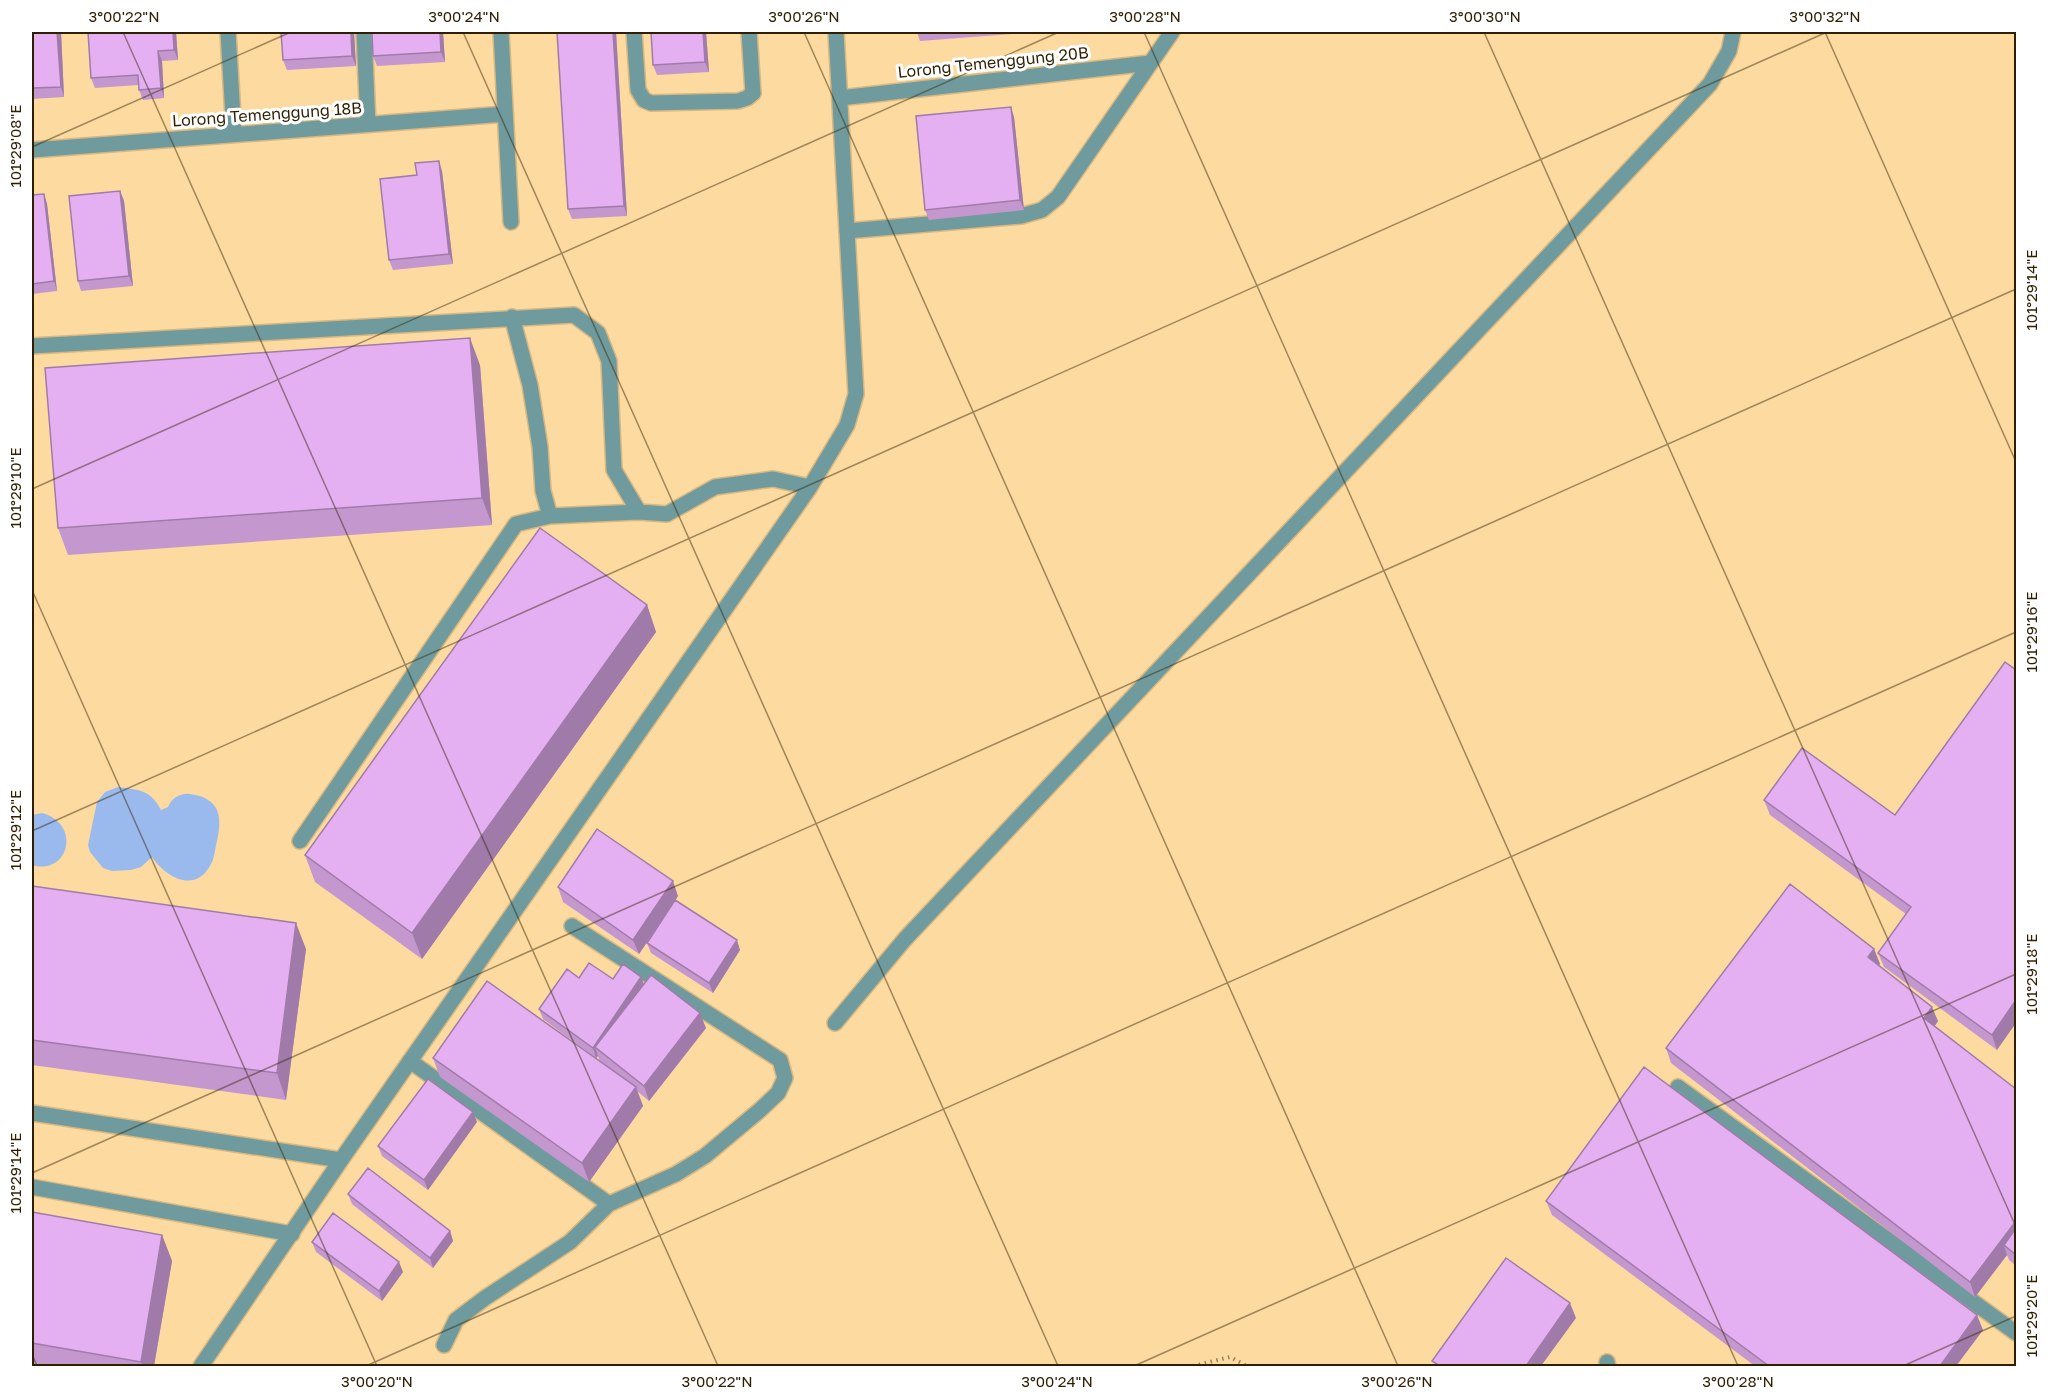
<svg xmlns="http://www.w3.org/2000/svg" width="2048" height="1398" viewBox="0 0 2048 1398" font-family="'Golos Text',sans-serif">
  <style>
    .water { fill: #9abaee }
    .lines { fill: none; stroke-linecap: round; stroke-linejoin: round }
    .lane-casing { stroke: #d8b882; stroke-width: 18 }
    .street-casing { stroke: #d8b882; stroke-width: 18 }
    .path { stroke: #9c8254; stroke-width: 4; stroke-dasharray: 1.5 4.5; stroke-linecap: butt }
    .lane { stroke: #709b9e; stroke-width: 15 }
    .street { stroke: #709b9e; stroke-width: 15 }
    .wall { fill: #c597cf }
    .shaded-wall { fill: #a07ba9 }
    .building { fill: #e5b0f1; stroke: #a07ba9; stroke-width: 1.5 }
    .ticks { fill: none; stroke: #2f1f00; stroke-width: 1.5; stroke-opacity: 0.45 }
    .labels { text-anchor: middle; stroke-width: 6; stroke-linejoin: round; paint-order: stroke }
    .street-label { font-size: 16px; fill: #2f1f00; stroke: #fff }
    .neatline { fill: none; stroke: #2f1f00; stroke-width: 2 }
    .ticks-label { font-size: 15px; text-anchor: middle; fill: #2f1f00 }
  </style>
  <rect width="100%" height="100%" fill="#fdda9f"/>
  <!-- water -->
  <path class="water" d="M118,787C139,790 150,789 161,810L168,807C172,798 180,793 190,794C219,798 223,815 217,841C215,848 215,857 211,864C196,894 166,878 152,857L141,867L131,870L112,871L103,868L90,852L88,845L97,802L105,792Z
    M42,813C82,824 69,876 32,865V815Z"/>
  <g class="lines">
    <!-- lane casing -->
    <g class="lane-casing">
      <path id="lane" d="M364,32L368,124
        M634,32L638,90L644,100L651,103L738,101L747,98L753,93
        M512,317L530,385L540,447L543,491L550,516
        M32,346L574,315L598,333L609,361L614,470L639,512L667,514L715,487L773,479L810,487
        M300,841L516,524L550,516L639,512
        M835,1023L905,939L1710,84L1729,51L1733,32
        M1678,1087L2016,1333
        M32,1113L341,1160
        M32,1187L292,1234
        M1607,1362L1608,1366
        M201,1366L341,1160L810,487L847,425L856,394L847,231L1021,216L1042,210L1058,197L1172,32"/>
    </g>
    <!-- street casing -->
    <g class="street-casing">
      <path id="street" d="M228,32L234,134
        M501,32L511,222
        M749,32L753,93
        M836,32L847,231
        M840,98L1150,63
        M32,150L505,114
        M410,1061L609,1204
        M444,1345L456,1320L485,1298L570,1242L609,1204L676,1174L705,1156L760,1110L778,1093L785,1078L780,1060L572,926"/>
    </g>
    <!-- path -->
    <path class="path" d="M1193,1366L1230,1357L1247,1366"/>
    <!-- lane -->
    <use href="#lane" class="lane"/>
    <!-- street -->
    <use href="#street" class="street"/>
  </g>
  <!-- wall -->
  <path class="wall" d="M32,32H61L64,97L32,99Z
    M88,32H176L178,60L162,61L164,98L143,100L139,90L138,85L95,88L91,78Z
    M281,32H354L356,66L287,70L283,60Z
    M443,32L445,62L377,66L373,56Z
    M557,32H616L627,216L572,219L568,209Z
    M706,32L709,72L657,75L653,65Z
    M917,32H1036L920,41Z
    M1014,117L1024,210L929,220L925,210Z
    M442,171L453,264L393,270L389,260L417,175Z
    M120,191L124,201L133,286L81,291L78,281Z
    M44,194L47,204L57,291L32,294V195Z
    M480,365L492,525L68,555L58,528Z
    M647,605L656,632L422,959L315,882L305,855Z
    M2005,662L1997,1050L1884,967L1878,953L1906,914L1770,815L1764,800L1895,815Z
    M32,886L306,949L286,1100L32,1065Z
    M558,887L678,896L675,901L740,950L713,993L651,953L647,943L663,919L639,954L563,902Z
    M1874,949L1880,964L1879,965L1938,1021L1935,1026L2016,1089V1266L2009,1260L2007,1255L1975,1297L1671,1063L1666,1048Z
    M579,978L613,979L644,984L706,1028L649,1101L637,1091L643,1106L589,1182L440,1077L433,1058L600,1062L598,1056L596,1058L543,1019L539,1009Z
    M477,1122L428,1190L382,1156L378,1146Z
    M348,1194L450,1231L453,1241L433,1268L352,1204Z
    M1546,1201L1983,1330L1956,1366H1755L1552,1215Z
    M32,1212L162,1235L172,1261L154,1366H32Z
    M312,1242L403,1272L382,1301L316,1252Z"/>
  <!-- shaded-wall -->
  <path class="shaded-wall" d="M57,32H61L64,97L61,87Z
    M173,32H176L178,60L174,50Z
    M351,32H354L356,66L352,56Z
    M440,32H443L445,62L441,52Z
    M613,32H616L627,216L624,206Z
    M703,32H706L709,72L705,62Z
    M158,51L162,61L164,98L161,88Z
    M1011,107L1014,117L1024,210L1020,200Z
    M439,161L442,171L453,264L449,254Z
    M120,191L124,201L133,286L129,276Z
    M44,194L47,204L57,291L54,281Z
    M470,338L480,365L492,525L482,498Z
    M647,605L656,632L422,959L412,933Z
    M673,881L678,896L639,954L633,940Z
    M296,923L306,949L286,1100L277,1073Z
    M737,940L740,950L713,993L709,983Z
    M1874,949L1880,964L1873,972L1868,957Z
    M641,977L645,987L595,1047L598,1056L596,1058L593,1048Z
    M2016,1000V1023L1997,1050L1992,1035Z
    M1932,1007L1938,1021L1930,1032L1924,1018Z
    M700,1013L706,1028L649,1101L644,1086Z
    M636,1087L643,1106L589,1182L582,1163Z
    M473,1112L477,1122L428,1190L424,1180Z
    M2016,1221V1243L2004,1245L2007,1255L1975,1297L1970,1282Z
    M450,1231L453,1241L433,1268L430,1258Z
    M162,1235L172,1261L154,1366H143L141,1362Z
    M399,1262L403,1272L382,1301L379,1291Z
    M1570,1303L1576,1318L1541,1366H1526Z
    M1977,1315L1983,1330L1956,1366H1940Z"/>
  <!-- building -->
  <path class="building" d="M32,32H57L61,87L32,88Z
    M88,32H173L174,50L158,51L161,88L139,90L138,75L91,78Z
    M281,32H351L352,56L283,60Z
    M372,32H440L441,52L373,56Z
    M557,32H613L624,206L568,209Z
    M651,32H703L705,62L653,65Z
    M1011,107L1020,200L925,210L916,116Z
    M439,161L449,254L389,260L380,179L417,175L415,163Z
    M120,191L129,276L78,281L69,196Z
    M44,194L54,281L32,284V195Z
    M470,338L482,498L58,528L45,368Z
    M540,528L647,605L412,933L305,855Z
    M2005,662L2016,670V1000L1992,1035L1878,953L1911,907L1764,800L1802,748L1895,815Z
    M597,829L673,881L633,940L558,887Z
    M1790,884L1874,949L1868,957L1932,1007L1924,1018L2016,1089V1221L1970,1282L1666,1048Z
    M32,886L296,923L277,1073L32,1040Z
    M675,900L737,940L709,983L647,943Z
    M589,963L613,979L623,964L641,977L593,1048L539,1009L567,969L579,978Z
    M651,975L700,1013L644,1086L595,1047Z
    M487,981L636,1087L582,1163L433,1058Z
    M1644,1067L1977,1315L1940,1366H1769L1546,1201Z
    M428,1079L473,1112L424,1180L378,1146Z
    M368,1168L450,1231L430,1258L348,1194Z
    M32,1212L162,1235L141,1362L32,1343Z
    M333,1213L399,1262L379,1291L312,1242Z
    M2016,1228V1255L2004,1245Z
    M1506,1258L1570,1303L1526,1366H1440L1432,1361Z"/>
  <!-- ticks -->
  <path class="ticks" d="M123,32L718,1366M463,32L1058,1366M804,32L1398,1366M1144,32L1738,1366M1484,32L2016,1227M1825,32L2016,462M32,147L291,32M32,489L1059,32M32,590L377,1366M32,831L1827,32M32,1173L2016,289M32,1354L37,1366M366,1366L2016,632M1134,1366L2016,974M1903,1366L2016,1316"/>
  <g class="labels">
    <!-- street labels -->
    <g class="street-label">
      <text transform="translate(993 62) rotate(-6)" y="6">Lorong Temenggung 20B</text>
      <text transform="translate(267 114) rotate(-4)" y="6">Lorong Temenggung 18B</text>
    </g>
  </g>
  <!-- border -->
  <rect width="2048" height="1398" fill="none" stroke="#ffffff" stroke-width="66"/>
  <rect x="33" y="33" width="1982" height="1332" class="neatline"/>
  <g class="ticks-label">
    <text x="124" y="22">3°00'22"N</text>
    <text x="464" y="22">3°00'24"N</text>
    <text x="804" y="22">3°00'26"N</text>
    <text x="1145" y="22">3°00'28"N</text>
    <text x="1485" y="22">3°00'30"N</text>
    <text x="1825" y="22">3°00'32"N</text>
    <text transform="translate(16 146) rotate(-90)" y="5">101°29'08"E</text>
    <text transform="translate(2032 290) rotate(-90)" y="5">101°29'14"E</text>
    <text transform="translate(16 488) rotate(-90)" y="5">101°29'10"E</text>
    <text transform="translate(2032 632) rotate(-90)" y="5">101°29'16"E</text>
    <text transform="translate(16 830) rotate(-90)" y="5">101°29'12"E</text>
    <text transform="translate(2032 974) rotate(-90)" y="5">101°29'18"E</text>
    <text transform="translate(16 1173) rotate(-90)" y="5">101°29'14"E</text>
    <text transform="translate(2032 1316) rotate(-90)" y="5">101°29'20"E</text>
    <text x="377" y="1387">3°00'20"N</text>
    <text x="717" y="1387">3°00'22"N</text>
    <text x="1057" y="1387">3°00'24"N</text>
    <text x="1397" y="1387">3°00'26"N</text>
    <text x="1738" y="1387">3°00'28"N</text>
  </g>
</svg>
